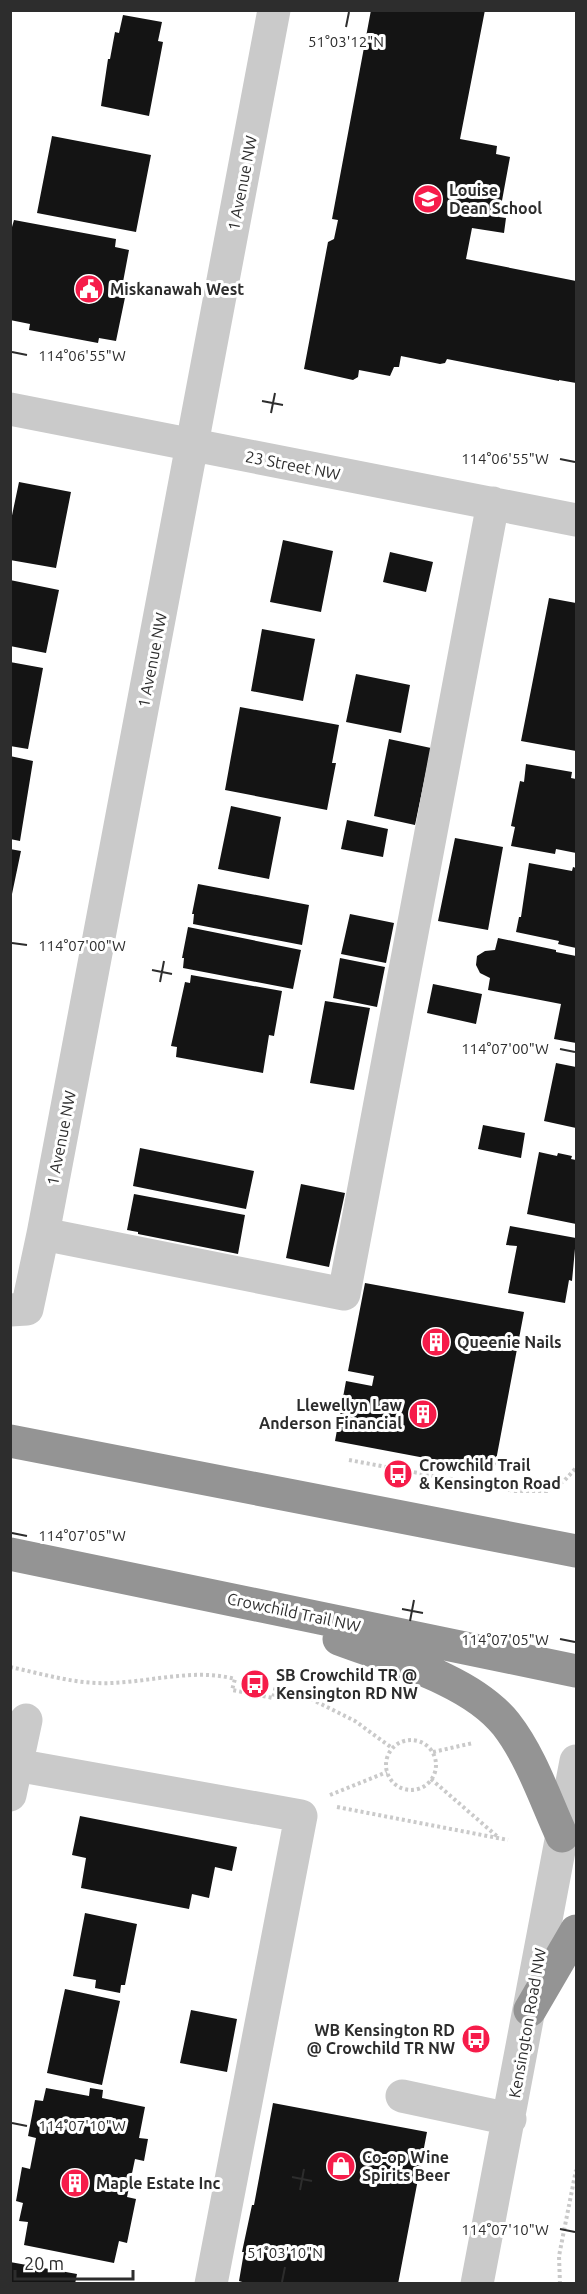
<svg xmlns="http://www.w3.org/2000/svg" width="587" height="2294" viewBox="0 0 587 2294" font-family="Ubuntu,sans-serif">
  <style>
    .building { fill: #141414 }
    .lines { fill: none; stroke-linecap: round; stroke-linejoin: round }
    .path { stroke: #cacaca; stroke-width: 4; stroke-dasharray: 3 3; stroke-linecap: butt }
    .minor { stroke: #cacaca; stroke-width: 33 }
    .highway { stroke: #949494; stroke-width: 33 }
    .ticks { fill: none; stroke: #2d2d2d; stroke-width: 2 }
    .labels { text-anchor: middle; stroke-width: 6; stroke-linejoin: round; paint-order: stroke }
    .street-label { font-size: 16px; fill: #2d2d2d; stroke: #fff }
    .poi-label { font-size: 16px; font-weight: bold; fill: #2d2d2d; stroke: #fff; text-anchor: start }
    .ticks-label { font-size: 15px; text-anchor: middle; fill: #2d2d2d; stroke: #fff; stroke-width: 6; stroke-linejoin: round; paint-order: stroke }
  </style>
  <rect width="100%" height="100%" fill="#fff"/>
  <!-- building -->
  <path class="building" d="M371,10H485L460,139L497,146L496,154L510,157L499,217L506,218L504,233L472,228L466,259L576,281V383L559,380V381L447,359L445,363L440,364L401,356L399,367H394L390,376L359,370L358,377L353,380L304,369L328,242L334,239L338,220L332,219Z
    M123,15L162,22L158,41L163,42L149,116L101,106L108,59H110L115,32L119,33Z
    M52,136L151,155L136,232L37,213Z
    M14,220L116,239L115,247L129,250L123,282L128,283L116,341L99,338L98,343L29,330L30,324L10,320V227H12Z
    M19,482L71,492L56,568L10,560V525Z
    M283,540L333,551L321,612L270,602Z
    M390,552L433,562L426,592L383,582Z
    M10,580L59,590L46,653L10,646Z
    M549,598L576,603V751L521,741Z
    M262,629L315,639L303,701L251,691Z
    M10,662L43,668L28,749L10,746Z
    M356,674L410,685L401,733L346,722Z
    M240,707L339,725L332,763H336L327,810L225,790Z
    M389,739L431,748L415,825L374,816Z
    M10,756L33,761L20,841L10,839Z
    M526,764L572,772L571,778L576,779V853L556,849L555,854L511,846L515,827L511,826L520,781L524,782Z
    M231,806L281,817L269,879L218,869Z
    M347,820L388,829L383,857L341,849Z
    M455,838L503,847L488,930L438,921Z
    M10,849L21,851L12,894H10Z
    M529,863L572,871L573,867L576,868V948L558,944L559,941L516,932L519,917H521Z
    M198,884L309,905L302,945L193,924L194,914H192Z
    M350,914L394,923L386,963L341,954Z
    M188,927L301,950L293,989L183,968L184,958H182Z
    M498,938L556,950V952L576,956V1043L554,1039L561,1004L488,990L490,978L480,973L476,965L477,956L485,951L495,950Z
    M340,958L385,967L377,1007L333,998Z
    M191,975L282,991L274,1036L269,1035L263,1073L176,1057L177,1047L171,1046L185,982L190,983Z
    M433,984L482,994L476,1024L427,1013Z
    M325,1001L370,1008L354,1090L310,1083Z
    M556,1063L576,1067V1128L544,1121Z
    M483,1125L525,1133L521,1158L478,1149Z
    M140,1148L254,1171L246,1209L133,1186Z
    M539,1152L557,1156L558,1153L572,1156L571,1159L576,1160V1224L527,1214Z
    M301,1184L345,1193L329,1267L286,1258Z
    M134,1194L245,1215L238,1254L138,1234V1232L127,1230Z
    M510,1226L576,1238L572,1281L569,1280L565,1303L508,1293L517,1246L506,1245Z
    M365,1283L524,1312L494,1471L335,1441L346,1381L372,1386L374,1376L348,1371Z
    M80,1816L237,1847L232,1871L215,1867L209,1898L192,1894L189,1909L81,1888L86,1858L72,1855Z
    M85,1913L137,1924L125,1985H121L120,1993L95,1988L96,1980L73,1976Z
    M65,1989L120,2001L102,2085L47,2073Z
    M191,2010L237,2019L227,2072L180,2063Z
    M46,2088L89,2096L90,2088L103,2090L102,2098L145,2107L139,2138L148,2139L144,2161L135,2159L127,2197L136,2199L127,2243L119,2241L114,2263L24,2245L28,2222L19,2221L23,2203L16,2201L22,2167L30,2169L36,2138L28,2136L35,2100L43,2101Z
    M273,2103L427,2132L398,2284H249L239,2281L244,2252H242L252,2205H254Z
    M10,2262L77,2274L75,2284H10Z"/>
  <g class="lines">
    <!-- path -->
    <path class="path" d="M349,1460L515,1491H547L564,1481L576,1468
      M10,1667C39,1673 68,1682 97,1683C142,1685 190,1667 235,1679L232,1690L273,1698L276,1686L311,1699L355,1721L392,1748
      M386 1765a25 25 0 1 1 50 0a25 25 0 1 1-50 0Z
      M433,1752L473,1743
      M431,1779L499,1838
      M330,1795L387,1772
      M337,1807L508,1840
      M560,2284L559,2256L576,2170"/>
    <!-- minor -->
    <path class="minor" d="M10,409L576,520
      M43,1234L344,1294L493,503
      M10,1310L27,1309L43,1234L274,10
      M16,1765L301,1816L211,2284
      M10,1795L26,1720
      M402,2096L510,2119
      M477,2284L576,1761"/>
    <!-- highway -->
    <path class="highway" d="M10,1441L576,1551
      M10,1554L576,1671
      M339,1639C392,1659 470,1679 506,1724C531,1756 545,1799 562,1836
      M530,2010L576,1931"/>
  </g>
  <!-- ticks -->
  <path class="ticks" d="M346,27L349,12M12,352L27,355M262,401L283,405M271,413L275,393M560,459L575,462M12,943L27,945M152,970L172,974M160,982L164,961M560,1049L575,1052M12,1533L27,1536M402,1609L423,1613M410,1621L414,1600M560,1639L575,1642M12,2123L27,2126M292,2177L312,2181M300,2190L304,2169M560,2229L575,2232M282,2282L285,2267"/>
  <!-- icons -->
  <defs>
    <g id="school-disc" transform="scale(1.5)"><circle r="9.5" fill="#f61c4a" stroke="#fff"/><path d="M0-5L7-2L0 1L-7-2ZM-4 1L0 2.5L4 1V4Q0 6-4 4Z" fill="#fff"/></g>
    <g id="civic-disc" transform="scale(1.5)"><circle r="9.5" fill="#f61c4a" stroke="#fff"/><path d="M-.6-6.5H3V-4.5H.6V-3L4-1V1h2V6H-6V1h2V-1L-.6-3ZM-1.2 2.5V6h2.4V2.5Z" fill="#fff"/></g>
    <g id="building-disc" transform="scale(1.5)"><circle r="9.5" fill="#f61c4a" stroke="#fff"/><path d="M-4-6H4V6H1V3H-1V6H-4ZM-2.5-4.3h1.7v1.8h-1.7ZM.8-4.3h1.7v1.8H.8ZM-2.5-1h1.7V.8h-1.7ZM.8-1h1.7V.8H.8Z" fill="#fff"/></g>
    <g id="bus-disc" transform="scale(1.5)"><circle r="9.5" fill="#f61c4a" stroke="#fff"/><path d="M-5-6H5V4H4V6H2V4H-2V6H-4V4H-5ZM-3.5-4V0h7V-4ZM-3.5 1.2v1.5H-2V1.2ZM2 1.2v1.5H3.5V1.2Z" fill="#fff"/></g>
    <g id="shop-disc" transform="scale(1.5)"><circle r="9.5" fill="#f61c4a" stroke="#fff"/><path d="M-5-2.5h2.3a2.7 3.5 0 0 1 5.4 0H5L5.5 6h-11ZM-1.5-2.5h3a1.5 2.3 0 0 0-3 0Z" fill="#fff"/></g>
  </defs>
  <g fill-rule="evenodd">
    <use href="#school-disc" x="428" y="199"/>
    <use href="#civic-disc" x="89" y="289"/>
    <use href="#building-disc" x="436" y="1342"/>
    <use href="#building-disc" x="423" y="1414"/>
    <use href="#bus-disc" x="398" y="1474"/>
    <use href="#bus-disc" x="255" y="1684"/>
    <use href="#bus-disc" x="476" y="2039"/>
    <use href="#shop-disc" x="341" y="2166"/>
    <use href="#building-disc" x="75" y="2183"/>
  </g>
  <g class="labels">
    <!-- street labels -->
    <g class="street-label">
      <text transform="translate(242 183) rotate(-79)" y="6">1 Avenue NW</text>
      <text transform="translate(293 465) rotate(11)" y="6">23 Street NW</text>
      <text transform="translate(152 660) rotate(-79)" y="6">1 Avenue NW</text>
      <text transform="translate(61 1138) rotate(-79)" y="6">1 Avenue NW</text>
      <text transform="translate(294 1612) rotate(12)" y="6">Crowchild Trail NW</text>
      <text transform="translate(527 2023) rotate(-80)" y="6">Kensington Road NW</text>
    </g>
    <!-- poi labels -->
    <g class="poi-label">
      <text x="449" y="196">Louise<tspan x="449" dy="18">Dean School</tspan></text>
      <text x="110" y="295">Miskanawah West</text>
      <text x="457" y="1348">Queenie Nails</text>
      <text x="402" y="1411" text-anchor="end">Llewellyn Law<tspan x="402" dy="18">Anderson Financial</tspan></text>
      <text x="419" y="1471">Crowchild Trail<tspan x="419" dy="18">&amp; Kensington Road</tspan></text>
      <text x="276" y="1681">SB Crowchild TR @<tspan x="276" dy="18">Kensington RD NW</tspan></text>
      <text x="455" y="2036" text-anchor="end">WB Kensington RD<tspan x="455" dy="18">@ Crowchild TR NW</tspan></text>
      <text x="362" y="2163">Co-op Wine<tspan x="362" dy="18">Spirits Beer</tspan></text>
      <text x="96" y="2189">Maple Estate Inc</text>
    </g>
  </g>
  <g class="ticks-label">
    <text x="346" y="47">51°03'12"N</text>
    <text x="82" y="361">114°06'55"W</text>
    <text x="505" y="464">114°06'55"W</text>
    <text x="82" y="951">114°07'00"W</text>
    <text x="505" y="1054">114°07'00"W</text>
    <text x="82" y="1541">114°07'05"W</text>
    <text x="505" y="1645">114°07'05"W</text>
    <text x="82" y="2131">114°07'10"W</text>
    <text x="505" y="2235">114°07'10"W</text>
    <text x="285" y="2258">51°03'10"N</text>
  </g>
  <!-- border -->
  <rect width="587" height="2294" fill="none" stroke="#2d2d2d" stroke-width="24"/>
  <!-- scale -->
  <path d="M15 2270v9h118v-9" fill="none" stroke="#2d2d2d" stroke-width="3"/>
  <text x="24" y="2270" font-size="18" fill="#2d2d2d" stroke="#ffffff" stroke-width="4.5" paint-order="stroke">20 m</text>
</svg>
